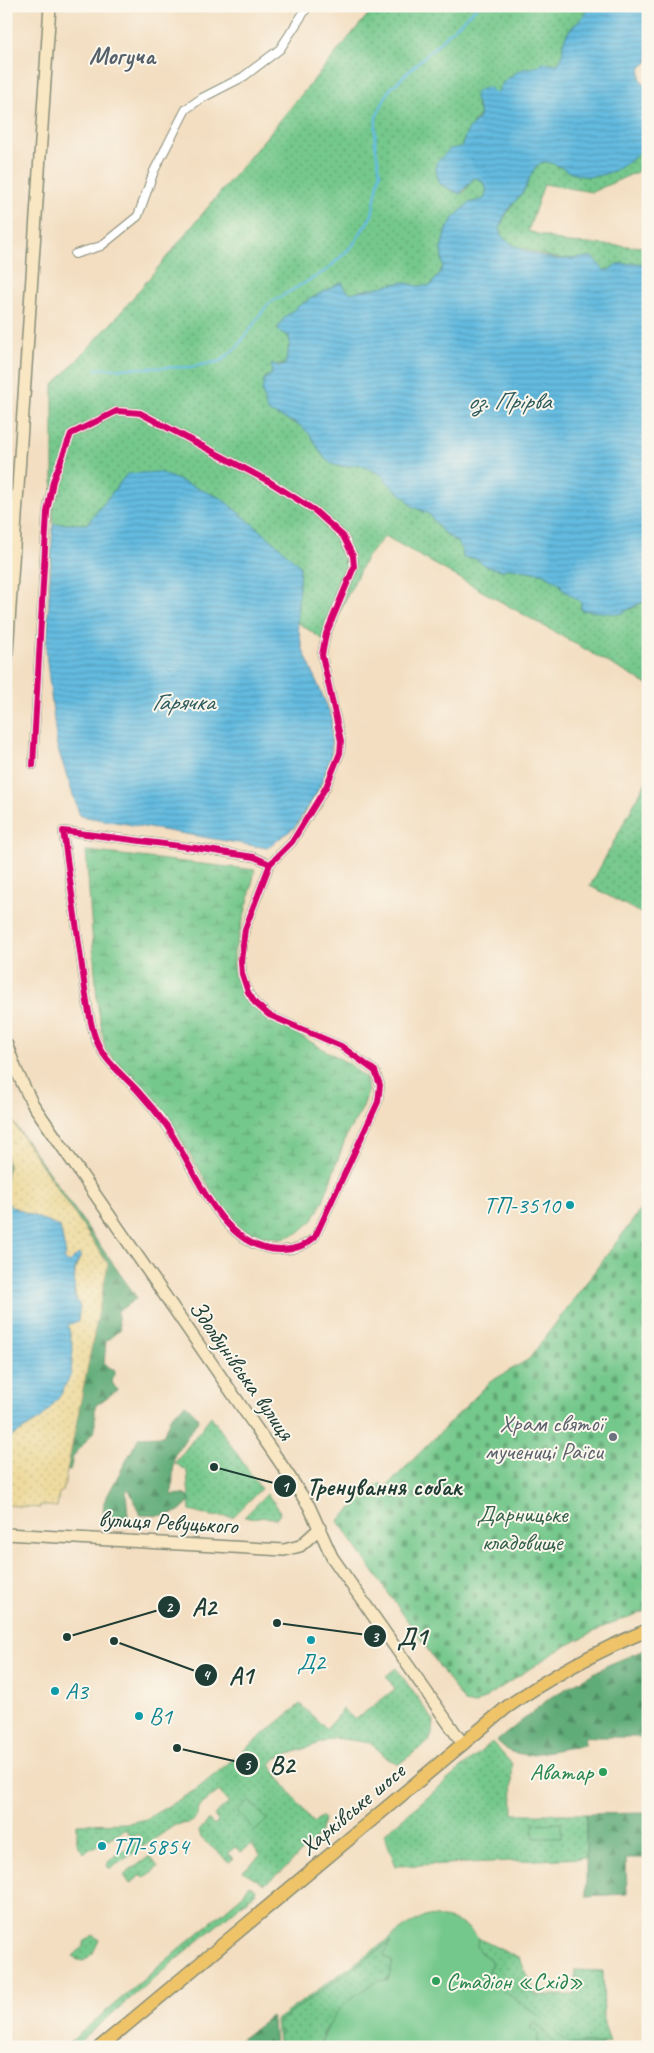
<svg xmlns="http://www.w3.org/2000/svg" width="654" height="2053" viewBox="0 0 654 2053" font-family="Caveat,sans-serif">
  <style>
    .green { fill: url(#green-dots); stroke: #4a8260 }
    .forest { fill: url(#forest-firs); stroke: #407456 }
    .wetland { fill: url(#wetland-marsh); stroke: #4a8260 }
    .sand { fill: url(#sand-dots); stroke: #868c69 }
    .cemetery { fill: url(#cemetery-stones); stroke: #4a8260 }
    .pitch { fill: #75c88c; stroke: #4a8260 }
    .water { fill: url(#water-rules); stroke: #417c8a }
    .lines { fill: none; stroke-linecap: round; stroke-linejoin: round }
    .stream { stroke: #63bbe0; stroke-width: 2.5 }
    .street-casing { stroke: #898e7a; stroke-width: 10 }
    .secondary-casing { stroke: #898e7a; stroke-width: 14 }
    .primary-casing { stroke: #898e7a; stroke-width: 15 }
    .street { stroke: #fff; stroke-width: 8 }
    .secondary { stroke: #f9e7c3; stroke-width: 11 }
    .primary { stroke: #efc469; stroke-width: 12 }
    .cycleway-casing { stroke: #fbf7ec; stroke-width: 9 }
    .cycleway { stroke: #d6006c; stroke-width: 6 }
    .culture-dot { fill: #0f9aa8; stroke: #fbf7ec; stroke-width: 2 }
    .worship-dot { fill: #6b7280; stroke: #fbf7ec; stroke-width: 2 }
    .leisure-dot { fill: #2e9e5b; stroke: #fbf7ec; stroke-width: 2 }
    .labels { text-anchor: middle; stroke-width: 4; stroke-linejoin: round; paint-order: stroke }
    .culture-label { font-size: 24px; fill: #0d838f; stroke: #fbf7ec; text-anchor: start }
    .street-label { font-size: 24px; fill: #1f3d34; stroke: #fbf7ec }
    .worship-label { font-size: 24px; fill: #5b616d; stroke: #fbf7ec; text-anchor: end }
    .park-label { font-size: 24px; fill: #34604a; stroke: #fbf7ec }
    .leisure-label { font-size: 24px; fill: #27864d; stroke: #fbf7ec; text-anchor: end }
    .neighbourhood-label { font-size: 25px; font-weight: bold; fill: #55606a; stroke: #fbf7ec }
    .water-label { font-size: 25px; font-style: italic; fill: #305c5f; stroke: #fbf7ec }
    .leader { fill: none; stroke: #1f3d34; stroke-width: 2 }
    .callout-dot { fill: #1f3d34; stroke: #fbf7ec; stroke-width: 2 }
    .mark-label { font-size: 15px; text-anchor: middle; font-weight: bold; fill: #fff }
    .callout-label { font-size: 25px; text-anchor: middle; font-weight: bold; fill: #1f3d34; stroke: #fbf7ec; stroke-width: 4; stroke-linejoin: round; paint-order: stroke }
  </style>
  <defs>
    <pattern id="green-dots" width="8" height="8" patternUnits="userSpaceOnUse" patternTransform="scale(1.25)"><rect width="8" height="8" fill="#75c88c"/><path d="M2 2h.1M6 6h.1" fill="none" stroke="#5fa473" stroke-width="1.8" stroke-linecap="round"/></pattern>
    <pattern id="forest-firs" width="22" height="20" patternUnits="userSpaceOnUse" patternTransform="scale(1.25)"><rect width="22" height="20" fill="#60ac78"/><path d="M5 1l3.5 6h-7zM16 11l3.5 6h-7z" fill="#4f8d63"/></pattern>
    <pattern id="wetland-marsh" width="20" height="14" patternUnits="userSpaceOnUse" patternTransform="scale(1.25)"><rect width="20" height="14" fill="#75c88c"/><path d="M1 5h8M5 5V1M11 12h8M15 12V8" fill="none" stroke="#5fa473"/></pattern>
    <pattern id="sand-dots" width="8" height="8" patternUnits="userSpaceOnUse" patternTransform="scale(1.25)"><rect width="8" height="8" fill="#eeda9e"/><path d="M2 2h.1M6 6h.1" fill="none" stroke="#ccbc89" stroke-width="1.8" stroke-linecap="round"/></pattern>
    <pattern id="cemetery-stones" width="16" height="16" patternUnits="userSpaceOnUse" patternTransform="scale(1.25)"><rect width="16" height="16" fill="#75c88c"/><path d="M2 7V4a2 2 0 0 1 4 0v3zM10 15v-3a2 2 0 0 1 4 0v3z" fill="#5fa473"/></pattern>
    <pattern id="water-rules" width="6" height="5" patternUnits="userSpaceOnUse" patternTransform="scale(1.25)"><rect width="6" height="5" fill="#63bbe0"/><path d="M0 2.5h6" fill="none" stroke="#5199b6"/></pattern>
  </defs>
  <rect width="100%" height="100%" fill="#fbf7ec"/>
  <filter id="ink" filterUnits="userSpaceOnUse"><feTurbulence type="fractalNoise" baseFrequency=".02" numOctaves="2"/><feDisplacementMap in="SourceGraphic" scale="10" xChannelSelector="R" yChannelSelector="G"/><feConvolveMatrix kernelMatrix="1 2 1 2 8 2 1 2 1" color-interpolation-filters="sRGB"/></filter>
  <filter id="wash" filterUnits="userSpaceOnUse"><feTurbulence type="fractalNoise" baseFrequency=".0096" numOctaves="4" result="noise"/><feDisplacementMap in="SourceGraphic" scale="20" xChannelSelector="R" yChannelSelector="G"/><feGaussianBlur stdDeviation="1.12" result="paint"/><feColorMatrix in="noise" values="0 0 0 0 0 0 0 0 0 0 0 0 0 0 0 0 0 1.4 0 .05"/><feComposite in="paint" operator="in"/></filter>
  <g filter="url(#wash)">
    <rect width="100%" height="100%" fill="#f3dec1"/>
    <!-- green -->
    <path class="green" d="M375,6H588C583,24 570,23 565,38C561,48 566,54 557,64L547,63L535,68L520,70L514,76L508,79L495,94L492,90L476,105L479,110V116L467,132L461,147L436,163V172L440,184L457,193H463L474,178C486,180 489,189 484,199L469,203L453,218L445,234L441,249L443,266L439,275L430,286H417L403,282L351,293L345,289L342,282C326,291 278,312 278,331L289,336L290,343L285,365L277,364L272,374L265,377L290,422C293,423 298,424 301,426C323,440 316,476 358,464L380,474L393,488L406,498L412,506L429,514L442,531L458,543L462,549L463,558H474L488,567L502,570L511,568L545,574L560,584L563,590L581,602V610L631,609L648,599V685L385,536L366,558L325,641L297,622L300,566L127,474L87,524H53V386L116,318Z
      M648,143V167L592,192L544,184L528,231L567,243L648,247V263L617,264L609,270H604L592,257C585,257 579,259 573,259C557,260 543,255 528,250C522,248 515,247 510,244C484,231 518,201 526,187C529,179 534,164 543,162C552,161 564,169 572,173C600,184 630,166 648,143Z
      M648,778V917L590,886Z
      M211,1416L261,1489L233,1517L212,1516L190,1511L187,1471L175,1463Z
      M267,1494L279,1509L280,1514L277,1518L244,1517Z
      M396,1668L434,1721L433,1733L429,1741L399,1764L388,1759L371,1743L335,1738L277,1758L270,1765L313,1823L322,1816L324,1819L320,1834L281,1872L264,1884L243,1871L260,1856L252,1844L241,1852L235,1847L228,1853L233,1859L229,1862L201,1838L199,1831L209,1820L214,1826L218,1822L214,1815L229,1803L219,1791L199,1807L198,1813L195,1819L189,1823L175,1825L110,1869L107,1866L109,1860L141,1839L138,1834L132,1837L126,1829L83,1853L77,1843V1824L129,1823L146,1819L197,1789L300,1704L326,1729L343,1709L355,1720L395,1689L386,1676Z
      M492,1742L512,1764L513,1814H586V1858L396,1866L384,1834Z
      M150,1856L158,1867L144,1878L141,1875L130,1884L124,1875Z
      M249,1885L256,1889L255,1893L73,2047H64L243,1895Z
      M93,1935L99,1940L93,1953L84,1961L77,1960L73,1956L83,1947L84,1942Z
      M478,1938L520,1959L536,1995H575V1970L603,1971L604,2025L610,2042L602,2044H570L560,2037L537,2014L503,1991L493,1981L489,1971L490,1960L481,1953L476,1946Z
      M393,1940V1962L388,1980C369,1978 335,2016 325,2031C322,2036 322,2042 321,2047H281L279,2021Z
      M533,2021L541,2027L557,2047H536L538,2033L529,2030Z"/>
    <!-- forest -->
    <path class="forest" d="M6,1112L137,1298L117,1312L120,1330L106,1341L104,1364L115,1371L112,1382L117,1390L95,1406V1430L73,1457L70,1471L20,1464L6,1454Z
      M186,1404L199,1419L174,1456L172,1495L183,1494L191,1499C180,1518 159,1516 140,1515L129,1489L126,1492L128,1516L119,1520L103,1513L104,1502L139,1437L163,1436L171,1416Z
      M644,1650L648,1652V1737H585L584,1745L527,1755L510,1752L497,1741L551,1697L608,1665Z
      M648,1813V1858H626L627,1894L586,1896V1814Z
      M271,2016L273,2021L275,2047H231Z"/>
    <!-- wetland -->
    <path class="wetland" d="M86,851L255,870L248,902L234,952V976L249,1003L290,1030L351,1065L366,1079L368,1092L362,1109L347,1134L323,1201L313,1220L298,1233L283,1238L251,1236L235,1225L219,1203L171,1122L150,1096L127,1074L105,1049L97,1000Z"/>
    <!-- sand -->
    <path class="sand" d="M6,1112L108,1264L63,1491L59,1493L57,1507L40,1505V1508L6,1505V1440L41,1419L73,1349L68,1325L80,1307C72,1291 72,1272 81,1256L78,1254L69,1264L64,1259L60,1227L10,1206C4,1196 4,1179 9,1168L6,1158Z"/>
    <!-- cemetery -->
    <path class="cemetery" d="M648,1200V1610L609,1624L560,1649L474,1705L465,1703L338,1521L380,1483L385,1488L490,1382L529,1359Z"/>
    <!-- pitch -->
    <path class="pitch" d="M249,1800L267,1820L255,1831L237,1811Z
      M561,1823V1838H534L533,1824Z
      M424,1916C448,1918 462,1919 478,1938L477,1946L481,1953L490,1959L492,1966L489,1971L493,1981L503,1991L537,2014L560,2037L570,2044H602V2047H557L541,2027L533,2021L530,2029L538,2033L536,2047H321C327,2020 343,2002 366,1988C373,1984 380,1979 388,1980L393,1962L384,1956L391,1941L279,2021L281,2047H278L276,2020L407,1926Z"/>
    <!-- water -->
    <path class="water" d="M588,6H648V62L641,67L640,74L641,80L648,89V143C630,166 600,184 572,173C564,169 552,161 543,162C533,164 529,182 524,190C517,201 507,209 502,221C501,225 500,229 500,233C506,246 541,257 556,259C568,260 579,257 592,257L604,270H609L617,264L648,263V599L620,614L581,610V602L563,590L560,584L545,574L512,568L502,570L488,567L474,558H463L462,549L458,543L442,531L429,514L412,506L406,498L393,488L380,474L358,464C318,475 324,444 302,427C296,422 276,416 267,411L262,391L264,379L272,374L271,365L273,364L280,366L285,365L290,343L289,336L278,331C279,311 326,291 342,282L345,289L351,293L403,282L417,286H430L439,275L443,266L441,249L445,233L453,218L469,203L484,199C489,189 486,180 474,178L460,194L440,184L436,172V163L450,149L461,147C464,142 464,137 467,132C470,126 477,123 479,117C483,105 462,92 489,87L495,93C500,90 499,89 502,84C504,81 518,71 521,70C529,66 536,70 543,62L558,64C566,53 560,48 565,38C571,23 583,24 588,6Z
      M159,472L221,498L278,545L300,566L297,622L302,647L332,718L331,760L316,795L295,827L267,848L80,816L57,746L46,653L53,524H87L127,474Z
      M6,1200L10,1206L60,1227L66,1254L64,1259L69,1263L78,1254L81,1256L75,1267L74,1296L80,1307L78,1321L68,1325L73,1349L71,1374L60,1396L41,1419L6,1440Z"/>
    <g class="lines">
      <!-- stream -->
      <path class="stream" d="M96,369L191,367L221,361L238,346L268,304L327,270L353,245L372,215L380,173L375,143L376,117L389,90L478,6"/>
    </g>
  </g>
  <g filter="url(#ink)">
    <g class="lines">
      <!-- street casing -->
      <g class="street-casing">
        <path id="street" d="M75,254L101,246L138,216L154,171L186,109L202,98L243,77L280,49L308,6
          M33,765L47,512L53,481L71,434L117,411L140,413L270,482L314,510L343,536L353,556L354,567L326,634L322,655L341,741L340,753L326,787L292,842L270,864L245,929L241,961L242,974L248,992L255,1003L269,1015L341,1046L375,1071L380,1085L378,1102L315,1237C305,1246 295,1250 281,1250C220,1251 195,1167 166,1125C157,1113 147,1101 137,1090C119,1071 102,1060 94,1034C86,1007 84,979 80,952C74,911 69,871 63,831L195,848L254,857L270,864"/>
      </g>
      <!-- secondary casing -->
      <g class="secondary-casing">
        <path id="secondary" d="M6,667L50,6
          M6,1043L16,1070L32,1103L277,1458L309,1506L332,1557L463,1744
          M6,1534L284,1550L300,1546L320,1528"/>
      </g>
      <!-- primary casing -->
      <g class="primary-casing">
        <path id="primary" d="M100,2047L507,1707C551,1676 597,1651 648,1630"/>
      </g>
      <!-- street -->
      <use href="#street" class="street"/>
      <!-- secondary -->
      <use href="#secondary" class="secondary"/>
      <!-- primary -->
      <use href="#primary" class="primary"/>
      <!-- cycleway casing -->
      <g class="cycleway-casing">
        <path id="cycleway" d="M33,765L47,512L53,481L71,434L117,411L140,413L270,482L314,510L343,536L353,556L354,567L326,634L322,655L341,741L340,753L326,787L292,842L270,864L245,929L241,961L242,974L248,992L255,1003L269,1015L341,1046L375,1071L380,1085L378,1102L315,1237C305,1246 295,1250 281,1250C220,1251 195,1167 166,1125C157,1113 147,1101 137,1090C119,1071 102,1060 94,1034C86,1007 84,979 80,952C74,911 69,871 63,831L195,848L254,857L270,864"/>
      </g>
      <!-- cycleway -->
      <use href="#cycleway" class="cycleway"/>
    </g>
  </g>
  <!-- markers -->
  <g class="culture-dot">
    <circle cx="570" cy="1205" r="5"/>
    <circle cx="311" cy="1640" r="5"/>
    <circle cx="55" cy="1691" r="5"/>
    <circle cx="139" cy="1716" r="5"/>
    <circle cx="102" cy="1846" r="5"/>
  </g>
  <circle class="worship-dot" cx="613" cy="1437" r="5"/>
  <g class="leisure-dot">
    <circle cx="603" cy="1772" r="5"/>
    <circle cx="436" cy="1981" r="5"/>
  </g>
  <g class="labels">
    <!-- culture labels -->
    <g class="culture-label">
      <text x="560" y="1213" text-anchor="end">ТП-3510</text>
      <text x="311" y="1670" text-anchor="middle">Д2</text>
      <text x="65" y="1699">А3</text>
      <text x="149" y="1724">В1</text>
      <text x="112" y="1854">ТП-5854</text>
    </g>
    <!-- street labels -->
    <g class="street-label">
      <text transform="translate(242 1370) rotate(55)" y="8">Здолбунівська вулиця</text>
      <text transform="translate(168 1522) rotate(3)" y="8">вулиця Ревуцького</text>
      <text transform="translate(352 1809) rotate(-40)" y="8">Харківське шосе</text>
    </g>
    <!-- worship labels -->
    <g class="worship-label">
      <text x="603" y="1431">Храм святої<tspan x="603" dy="28">мучениці Раїси</tspan></text>
    </g>
    <!-- park labels -->
    <g class="park-label">
      <text x="522" y="1522">Дарницьке<tspan x="522" dy="28">кладовище</tspan></text>
    </g>
    <!-- leisure labels -->
    <g class="leisure-label">
      <text x="593" y="1780">Аватар</text>
      <text x="446" y="1989" text-anchor="start">Стадіон «Схід»</text>
    </g>
    <!-- neighbourhood labels -->
    <g class="neighbourhood-label">
      <text x="122" y="64">Могуча</text>
    </g>
    <!-- water labels -->
    <g class="water-label">
      <text x="509" y="409">оз. Прірва</text>
      <text x="183" y="710">Гарячка</text>
    </g>
  </g>
  <!-- callouts -->
  <path class="leader" d="M214 1467L285 1486M67 1637L169 1607M277 1623L375 1636M114 1641L206 1675M177 1748L247 1764"/>
  <g class="callout-dot">
    <circle cx="214" cy="1467" r="5"/>
    <circle cx="67" cy="1637" r="5"/>
    <circle cx="277" cy="1623" r="5"/>
    <circle cx="114" cy="1641" r="5"/>
    <circle cx="177" cy="1748" r="5"/>
    <circle cx="285" cy="1486" r="12"/>
    <circle cx="169" cy="1607" r="12"/>
    <circle cx="375" cy="1636" r="12"/>
    <circle cx="206" cy="1675" r="12"/>
    <circle cx="247" cy="1764" r="12"/>
  </g>
  <g class="mark-label">
    <text x="285" y="1492">1</text>
    <text x="169" y="1612">2</text>
    <text x="375" y="1642">3</text>
    <text x="206" y="1680">4</text>
    <text x="247" y="1770">5</text>
  </g>
  <g class="callout-label">
    <text x="384" y="1495">Тренування собак</text>
    <text x="204" y="1615">А2</text>
    <text x="412" y="1645">Д1</text>
    <text x="241" y="1684">А1</text>
    <text x="282" y="1773">В2</text>
  </g>
  <!-- margin -->
  <rect width="654" height="2053" fill="none" stroke="#fbf7ec" stroke-width="25"/>
</svg>
